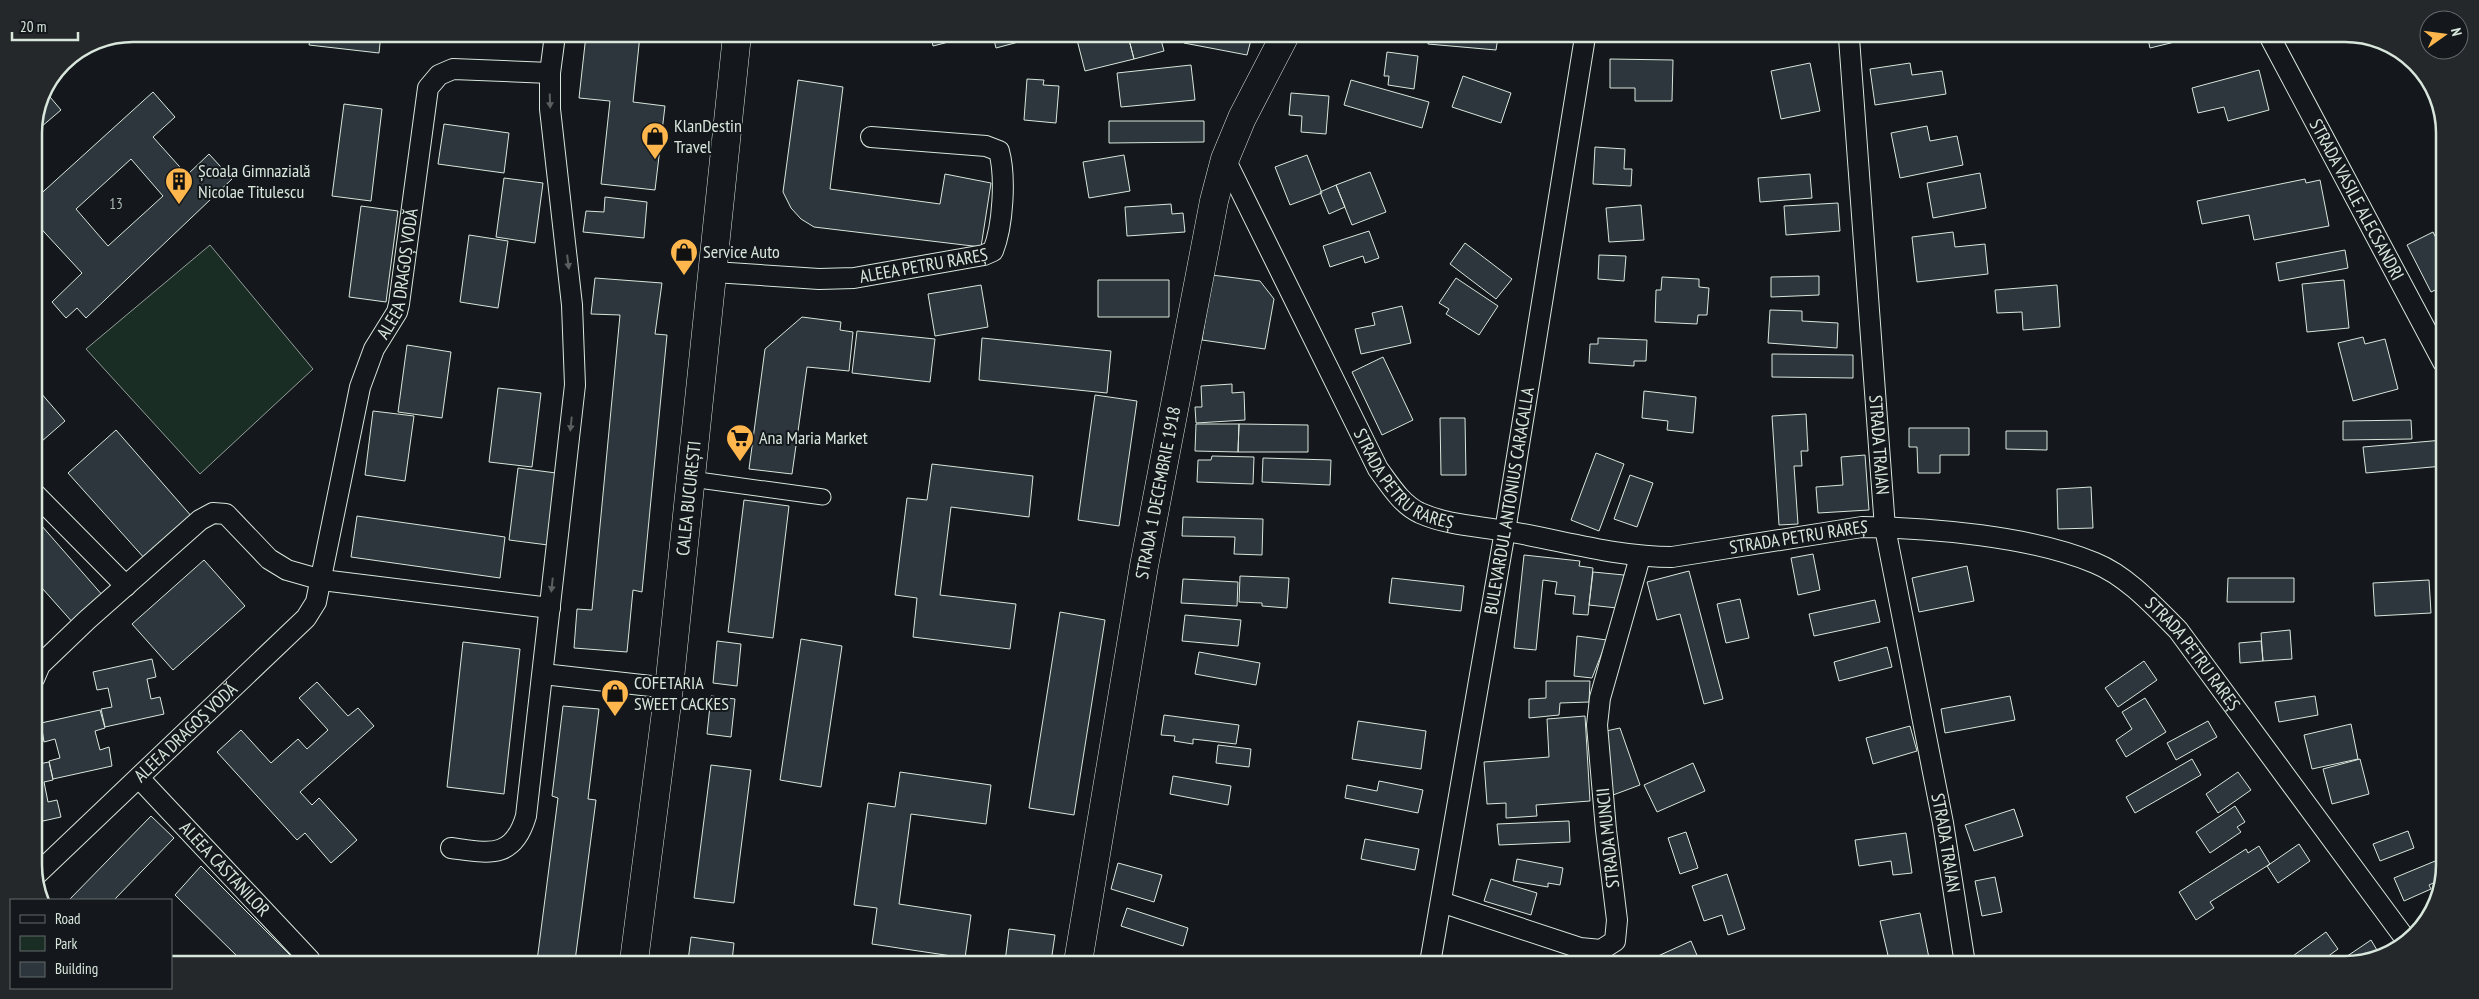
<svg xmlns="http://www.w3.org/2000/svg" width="2479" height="999" viewBox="0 0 2479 999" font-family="'PT Sans Narrow',sans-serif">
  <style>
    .green { fill: #1a2d24; stroke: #939e99 }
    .building { fill: #2c363c; stroke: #d8e6dc; fill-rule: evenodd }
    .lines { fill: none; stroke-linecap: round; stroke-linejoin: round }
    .pedestrian-casing { stroke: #d8e6dc; stroke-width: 17 }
    .minor-casing { stroke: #d8e6dc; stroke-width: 22 }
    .secondary-casing { stroke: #d8e6dc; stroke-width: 29 }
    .primary-casing { stroke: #d8e6dc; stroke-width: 29 }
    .pedestrian { stroke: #14181c; stroke-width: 15 }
    .minor { stroke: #14181c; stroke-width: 20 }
    .secondary { stroke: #14181c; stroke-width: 28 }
    .primary { stroke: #14181c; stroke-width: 28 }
    .oneway { fill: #59605f }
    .labels { text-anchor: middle; stroke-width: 4; stroke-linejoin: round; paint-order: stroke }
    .number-label { font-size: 15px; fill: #adbab4 }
    .poi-label { font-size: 18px; fill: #d8e6dc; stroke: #14181c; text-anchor: start }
    .street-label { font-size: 18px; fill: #d8e6dc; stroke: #14181c }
    .rim { fill: none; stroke: #d8e6dc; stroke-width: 2.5 }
  </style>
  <rect width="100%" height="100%" fill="#14181c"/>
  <!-- green -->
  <path class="green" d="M210,245L313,369L200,474L86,349Z"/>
  <!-- building -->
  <path class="building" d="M311,34H381L379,53L309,45Z
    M586,35H640L633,102L665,106L655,190L601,184L610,101L579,98Z
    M931,36H972L933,46Z
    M993,36H1025L1026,40L996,48Z
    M1076,36H1128L1134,59L1085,71Z
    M1128,36H1160L1164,51L1134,59Z
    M1181,36H1252L1247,55L1184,43Z
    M1428,37H1498L1496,50L1428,44Z
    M2148,39H2187L2150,48Z
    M1387,52L1418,56L1414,89L1388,85L1389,76H1384Z
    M1610,59L1673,60L1672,101H1635V88H1610Z
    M1810,63L1820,111L1781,119L1771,71Z
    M1910,63L1912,75L1942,71L1946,94L1875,105L1870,69Z
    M1191,65L1195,100L1121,107L1117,73Z
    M2259,70L2269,110L2228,121L2224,107L2198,113L2192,88Z
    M1463,76L1511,93L1501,123L1452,107Z
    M1027,79L1044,80L1043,85L1059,86L1056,123L1024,120Z
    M798,80L843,87L830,189L940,204L945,174L991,183L981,247L814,227L801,219L791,208L783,192Z
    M1351,80L1429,102L1422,128L1344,105Z
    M45,91L61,110L34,133L41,95Z
    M153,92L175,117L153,137L187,175L209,154L232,179L86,318L77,308L66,318L52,302L82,273L34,221V200ZM131,159L163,196L108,246L76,209Z
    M1291,93L1329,96L1326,134L1301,132L1302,116L1289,115Z
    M344,104L382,109L371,201L332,196Z
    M1109,121H1204V142L1109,143Z
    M444,124L509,133L504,173L438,164Z
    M1927,126L1930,141L1957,136L1963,165L1900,178L1891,133Z
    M1595,147L1625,149L1624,169H1632L1631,186L1593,184Z
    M1124,155L1130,191L1089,198L1083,162Z
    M1307,155L1322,193L1290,205L1275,167Z
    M1370,172L1386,212L1352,225L1336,185Z
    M1980,173L1986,208L1933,218L1927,183Z
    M1810,174L1812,198L1760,202L1758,178Z
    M504,178L543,183L535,243L496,237Z
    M2305,179L2306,183L2320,180L2329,226L2254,240L2249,215L2202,224L2197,201Z
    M1336,185L1345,207L1329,214L1320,192Z
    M605,197L647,202L644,238L583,232L586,211L604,212Z
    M1838,203L1840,231L1786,235L1784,206Z
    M1171,204L1172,214L1183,213L1185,232L1127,236L1125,207Z
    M1641,205L1644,240L1609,242L1606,208Z
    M361,206L398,211L386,302L349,297Z
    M1369,231L1379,258L1365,263L1363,256L1330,267L1323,246Z
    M1953,232L1955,247L1985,244L1988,274L1917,282L1912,237Z
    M2433,232L2439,244L2444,242V286L2431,292L2407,245Z
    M469,235L508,241L498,308L460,302Z
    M1465,243L1512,279L1496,299L1450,264Z
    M2345,250L2348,268L2279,281L2276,263Z
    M1599,255L1626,256L1624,281L1598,279Z
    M1212,275L1260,281L1274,299L1265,349L1202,340Z
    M1819,276V295L1771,297V277Z
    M1662,277L1699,279V287L1709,288L1707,315H1698L1697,324L1655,322L1656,290H1661Z
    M595,278L662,283L655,334L667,335L642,592L633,590L627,652L574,648L577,609L592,610L620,315L591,314Z
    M1456,278L1498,306L1479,335L1446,314L1449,309L1439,303Z
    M1098,280H1169V317H1098Z
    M2344,280L2349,328L2307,332L2302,284Z
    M981,285L988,327L935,336L928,294Z
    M2057,285L2060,327L2023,330L2022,312L1997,313L1995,290Z
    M1402,306L1411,343L1361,354L1355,329L1375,325L1372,313Z
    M1770,310L1802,311V321L1838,323L1837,348L1768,343Z
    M802,317L841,322L840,330L853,332L849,371L807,367L792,474L749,469L765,349Z
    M857,331L935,339L930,382L852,373Z
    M2363,337L2365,344L2385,339L2398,389L2353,401L2338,343Z
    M982,338L1111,351L1107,393L979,380Z
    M1598,338L1647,340L1646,361H1634V366L1589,363L1590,344H1598Z
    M407,345L451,352L442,418L398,412Z
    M1772,354L1853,355V378L1772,377Z
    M1383,357L1413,420L1382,435L1352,372Z
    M1232,384V393L1244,392L1245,420L1196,423L1195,407H1202L1201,386Z
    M34,385L65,421L34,448Z
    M498,388L541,393L532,467L489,462Z
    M1644,391L1696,397L1693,433L1667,430L1668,421L1642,418Z
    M1095,395L1137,401L1119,526L1078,520Z
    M373,411L414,416L405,481L365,475Z
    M1806,414L1808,451H1801L1802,466H1794L1798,524L1779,525L1772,416Z
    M1440,418H1465L1466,475H1441Z
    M2411,420L2412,439L2343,440V421Z
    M1196,424H1239L1238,452L1195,451Z
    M1239,424L1308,425V452H1238Z
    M1909,428H1969V455H1940V473H1918L1917,447H1909Z
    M116,430L193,518L146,560L68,473Z
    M2006,431H2047V450L2006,449Z
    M2443,440V466L2366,473L2363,447Z
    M1596,453L1624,464L1599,531L1571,520Z
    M1865,455L1869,510L1818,513L1816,487L1843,485L1841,457Z
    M1212,456L1254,457L1253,484L1197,482L1198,460H1211Z
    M1263,458L1331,460L1330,485L1262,482Z
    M932,464L1033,476L1029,517L951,507L940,595L1016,604L1010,649L913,637L917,598L895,595L907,498L927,500Z
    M518,468L556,473L548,545L509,540Z
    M1630,475L1653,483L1637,527L1614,519Z
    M2091,487L2093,528L2058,529L2057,489Z
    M744,500L789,506L773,638L728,632Z
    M357,516L505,537L500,578L351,557Z
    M34,517L104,597L74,624L34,579Z
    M1183,517L1263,519L1262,555L1234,554L1235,537L1182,536Z
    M1813,554L1820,590L1798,595L1791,558Z
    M1524,555L1580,561L1579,566L1593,568L1588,615L1573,614L1575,596L1555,594L1557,582L1543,580L1536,650L1514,648Z
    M204,560L245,606L173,670L132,624Z
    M1967,566L1974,601L1919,612L1912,578Z
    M1689,571L1723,699L1704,704L1680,614L1657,620L1647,582Z
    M1593,572L1624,575L1617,608L1589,605Z
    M1240,576L1289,578L1287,608L1262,606V603L1239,602Z
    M1392,578L1464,586L1461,611L1389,603Z
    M2228,578H2294V602H2227Z
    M1183,579L1238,582L1237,606L1181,603Z
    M2429,580L2431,613L2375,616L2373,583Z
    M1740,599L1749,638L1726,643L1717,604Z
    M1875,600L1880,622L1814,636L1809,614Z
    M1060,612L1105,620L1074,815L1029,808Z
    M1185,615L1241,620L1238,646L1182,641Z
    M2290,630L2292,659L2263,661L2261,633Z
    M1577,636L1607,640L1592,678L1574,676Z
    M801,639L842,646L821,787L780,780Z
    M717,641L741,644L737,686L713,683Z
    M2261,641L2263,661L2240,663L2239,643Z
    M463,642L520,649L504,794L447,787Z
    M1887,647L1892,667L1839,681L1834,662Z
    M1199,652L1260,663L1256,685L1195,674Z
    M152,659L156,677L147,679L151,699L160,697L164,714L105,727L101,709L112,707L108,688L97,690L93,672Z
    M2144,661L2157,680L2118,707L2105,688Z
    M1546,681H1590L1589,702L1560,703L1559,715L1529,718V699L1546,698Z
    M317,682L348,716L358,708L374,726L300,792L312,805L319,798L357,840L331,863L305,833L297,840L217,752L241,730L271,763L298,739L307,749L328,730L299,698Z
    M711,696L735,699L731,737L707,734Z
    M2010,696L2015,720L1945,733L1941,709Z
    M2315,696L2318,715L2279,722L2275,702Z
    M2145,698L2166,732L2126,757L2116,740L2132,729L2122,712Z
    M563,706L599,709L588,799L596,800L575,961H537L558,798L552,796Z
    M100,710L105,728L95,731L100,750L109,747L112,766L53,779L49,761L60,758L55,739L44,742L41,723Z
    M1164,715L1239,725L1236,744L1193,739V744L1174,741L1175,736L1161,735Z
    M1585,716L1590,801L1536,805L1537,816L1506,818V803L1487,804L1484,762L1549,757L1547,719Z
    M1358,721L1426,731L1421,769L1352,759Z
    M2208,721L2217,737L2176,760L2167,743Z
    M2351,724L2358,759L2312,769L2304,735Z
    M1910,726L1917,751L1873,764L1866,738Z
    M1620,728L1640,785L1613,795L1606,731Z
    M1218,745L1251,749L1249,767L1216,763Z
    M2192,759L2201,775L2135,813L2126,797Z
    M2360,759L2369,794L2332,804L2323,769Z
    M49,762L53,780L44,782L48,802L57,800L61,817L34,823V765Z
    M1693,763L1705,791L1657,812L1644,785Z
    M711,765L751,770L734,903L694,898Z
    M900,772L991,785L986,824L911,814L899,904L971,915L965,958L872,944L877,908L854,905L868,803L895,807Z
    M2238,772L2251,790L2218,813L2206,794Z
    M1173,776L1231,786L1228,805L1170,794Z
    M1379,781L1423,790L1418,813L1345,798L1347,785L1377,791Z
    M2235,806L2245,822L2237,827L2241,832L2210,853L2196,832Z
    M2014,809L2023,836L1974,851L1965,825Z
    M151,816L174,838L114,900H69Z
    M1569,821L1570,842L1499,845L1497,824Z
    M2408,831L2414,848L2380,861L2373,844Z
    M1686,832L1698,868L1680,874L1668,838Z
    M1906,833L1912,873L1893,875L1891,861L1859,866L1855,840Z
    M1365,839L1419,849L1415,870L1361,859Z
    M2299,844L2310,861L2278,883L2267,866Z
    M2259,846L2270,864L2210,902L2214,908L2196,920L2179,892L2246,849L2248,853Z
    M1517,859L1563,868L1560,885L1548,883V887L1513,881Z
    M2440,859V880L2429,885L2431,889L2404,901L2394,878Z
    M1118,863L1162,875L1154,902L1111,889Z
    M201,866L295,960H241L175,895Z
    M1727,874L1745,929L1728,935L1722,915L1704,921L1692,886Z
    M1995,877L2002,912L1982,916L1975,881Z
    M1491,879L1537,893L1531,915L1484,901Z
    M1127,908L1188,928L1183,946L1121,926Z
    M1920,913L1929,958L1890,964L1880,921Z
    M1009,929L1055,935L1051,962H1005Z
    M2326,932L2338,949L2316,965H2289L2286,961Z
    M691,937L734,943L732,961H688Z
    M2371,940L2380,955L2345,965H2334Z
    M1691,941L1699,960L1690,964H1648L1647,961Z"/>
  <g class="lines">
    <!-- pedestrian casing -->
    <g class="pedestrian-casing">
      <path id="pedestrian" d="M691,479L823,497"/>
    </g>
    <!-- minor casing -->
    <g class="minor-casing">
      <g id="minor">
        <path id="s1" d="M1849,38L1885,528L1943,823L1965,964"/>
        <path id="s2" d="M2271,39L2443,362"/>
        <path id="s3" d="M1225,159L1378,469C1390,485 1401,504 1420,513C1447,525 1477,526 1506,531C1561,540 1616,557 1672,557L1862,527C1933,528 2030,536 2095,563C2127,576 2154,606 2178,630L2407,941"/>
        <path id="s4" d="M714,272L819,279L854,278L984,255L993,251C1003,226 1006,177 999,151L986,146L871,137"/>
        <path d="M34,493L126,586"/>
        <path d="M543,674L669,688"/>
        <path d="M34,679L40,665L87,620L200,520L213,513L226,514L269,559L287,570L322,580L550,608"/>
        <path id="s5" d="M139,778L310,960"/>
        <path d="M451,848C489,853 513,860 526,816L575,385L572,305L550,109V73L555,35"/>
        <path id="s6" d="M35,876L306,618L316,602L360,387L374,349L397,312L399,304L428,88L439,75L453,69L550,73"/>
        <path d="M1441,902L1580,948L1601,950L1615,941L1617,920L1606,830L1597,725L1600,698L1640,557"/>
        <path id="s7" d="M1430,963L1505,531L1585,37"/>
      </g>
    </g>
    <!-- secondary casing -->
    <g class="secondary-casing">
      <g id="secondary">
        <path id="s8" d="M1078,962L1144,566L1214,201L1225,159L1242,118L1284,37"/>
      </g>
    </g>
    <!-- primary casing -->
    <g class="primary-casing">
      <g id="primary">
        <path id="s9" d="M634,961L669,688L737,35"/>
      </g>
    </g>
    <!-- pedestrian -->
    <use href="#pedestrian" class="pedestrian"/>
    <!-- minor -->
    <use href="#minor" class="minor"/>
    <!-- secondary -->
    <use href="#secondary" class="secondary"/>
    <!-- primary -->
    <use href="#primary" class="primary"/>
  </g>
  <!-- one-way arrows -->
  <defs><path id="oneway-solid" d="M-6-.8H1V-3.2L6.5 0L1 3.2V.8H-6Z" transform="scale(1.25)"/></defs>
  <g class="oneway">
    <use href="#oneway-solid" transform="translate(550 101) rotate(88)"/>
    <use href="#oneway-solid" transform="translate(568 262) rotate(83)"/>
    <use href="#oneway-solid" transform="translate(571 424) rotate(96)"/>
    <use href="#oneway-solid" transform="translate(552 585) rotate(96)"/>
  </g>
  <!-- icons -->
  <defs>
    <g id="shop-pin" transform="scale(1.4375)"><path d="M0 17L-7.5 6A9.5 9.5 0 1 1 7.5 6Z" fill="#ffb74d" stroke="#14181c"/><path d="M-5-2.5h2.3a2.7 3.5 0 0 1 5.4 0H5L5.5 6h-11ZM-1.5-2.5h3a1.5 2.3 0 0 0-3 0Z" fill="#111"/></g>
    <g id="building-pin" transform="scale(1.4375)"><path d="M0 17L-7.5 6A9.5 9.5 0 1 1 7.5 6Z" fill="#ffb74d" stroke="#14181c"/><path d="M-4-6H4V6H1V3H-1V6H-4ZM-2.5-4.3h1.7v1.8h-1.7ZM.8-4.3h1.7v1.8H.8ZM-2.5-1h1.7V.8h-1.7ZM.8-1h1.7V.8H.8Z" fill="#111"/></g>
    <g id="supermarket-pin" transform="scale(1.4375)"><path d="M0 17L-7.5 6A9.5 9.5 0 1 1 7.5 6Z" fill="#ffb74d" stroke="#14181c"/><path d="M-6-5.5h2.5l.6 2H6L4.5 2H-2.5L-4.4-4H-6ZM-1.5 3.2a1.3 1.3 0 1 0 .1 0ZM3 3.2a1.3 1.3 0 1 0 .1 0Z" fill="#111"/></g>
  </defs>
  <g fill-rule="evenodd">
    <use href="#shop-pin" x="655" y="136"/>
    <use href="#building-pin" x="179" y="181"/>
    <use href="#shop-pin" x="684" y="252"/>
    <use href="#supermarket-pin" x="740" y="438"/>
    <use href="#shop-pin" x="615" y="693"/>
  </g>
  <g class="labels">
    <!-- number labels -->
    <g class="number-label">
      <text x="116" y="209">13</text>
    </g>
    <!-- poi labels -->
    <g class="poi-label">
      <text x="674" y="132">KlanDestin<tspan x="674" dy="21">Travel</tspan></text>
      <text x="198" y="177">Școala Gimnazială<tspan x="198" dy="21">Nicolae Titulescu</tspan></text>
      <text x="703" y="258">Service Auto</text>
      <text x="759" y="444">Ana Maria Market</text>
      <text x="634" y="689">COFETARIA<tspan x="634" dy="21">SWEET CACKES</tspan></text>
    </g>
    <!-- street labels -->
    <g class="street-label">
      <text dy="6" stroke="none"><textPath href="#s2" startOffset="182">STRADA VASILE ALECSANDRI</textPath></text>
      <text dy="6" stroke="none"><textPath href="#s4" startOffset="211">ALEEA PETRU RAREȘ</textPath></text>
      <text dy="6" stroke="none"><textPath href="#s6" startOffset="734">ALEEA DRAGOȘ VODĂ</textPath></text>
      <text dy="6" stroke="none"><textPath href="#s1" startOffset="408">STRADA TRAIAN</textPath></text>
      <text dy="6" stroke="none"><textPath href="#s3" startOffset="372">STRADA PETRU RAREȘ</textPath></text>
      <text dy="6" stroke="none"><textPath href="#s8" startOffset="476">STRADA 1 DECEMBRIE 1918</textPath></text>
      <text dy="6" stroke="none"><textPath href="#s9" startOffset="466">CALEA BUCUREȘTI</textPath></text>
      <text dy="6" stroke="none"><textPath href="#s7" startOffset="469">BULEVARDUL ANTONIUS CARACALLA</textPath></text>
      <text dy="6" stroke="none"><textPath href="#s3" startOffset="792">STRADA PETRU RAREȘ</textPath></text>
      <text dy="6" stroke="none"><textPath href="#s3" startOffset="1228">STRADA PETRU RAREȘ</textPath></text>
      <text dy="6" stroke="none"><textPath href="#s6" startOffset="208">ALEEA DRAGOȘ VODĂ</textPath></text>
      <text transform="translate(1608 838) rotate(-96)" y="6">STRADA MUNCII</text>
      <text dy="6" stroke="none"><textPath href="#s1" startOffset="812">STRADA TRAIAN</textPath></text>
      <text dy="6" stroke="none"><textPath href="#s5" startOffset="125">ALEEA CASTANILOR</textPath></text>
    </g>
  </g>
  <!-- crop -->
  <path d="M0 0H2479V999H0ZM133 42H2345A91 91 0 0 1 2436 133V865A91 91 0 0 1 2345 956H133A91 91 0 0 1 42 865V133A91 91 0 0 1 133 42Z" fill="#24282b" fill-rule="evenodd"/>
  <path class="rim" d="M133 42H2345A91 91 0 0 1 2436 133V865A91 91 0 0 1 2345 956H133A91 91 0 0 1 42 865V133A91 91 0 0 1 133 42Z"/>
  <!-- legend -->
  <rect x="10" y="899" width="162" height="90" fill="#14181c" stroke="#626a69"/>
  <rect x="20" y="915" width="25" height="8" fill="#14181c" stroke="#626a69"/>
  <text x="55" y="924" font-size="15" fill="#d8e6dc">Road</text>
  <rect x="20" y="936" width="25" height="15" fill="#1a2d24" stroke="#626a69"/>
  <text x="55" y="949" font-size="15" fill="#d8e6dc">Park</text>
  <rect x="20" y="962" width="25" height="15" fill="#2c363c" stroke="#626a69"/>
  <text x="55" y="974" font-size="15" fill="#d8e6dc">Building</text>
  <!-- north arrow -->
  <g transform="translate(2444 35) rotate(76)"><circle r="24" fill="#14181c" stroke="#626a69"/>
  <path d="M0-4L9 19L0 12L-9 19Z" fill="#ffb74d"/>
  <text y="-8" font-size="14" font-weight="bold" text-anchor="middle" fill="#d8e6dc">N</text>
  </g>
  <!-- scale -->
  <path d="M12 32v8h66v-8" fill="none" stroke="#d8e6dc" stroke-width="2.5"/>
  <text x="20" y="32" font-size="15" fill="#d8e6dc" stroke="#14181c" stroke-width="4" paint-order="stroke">20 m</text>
</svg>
